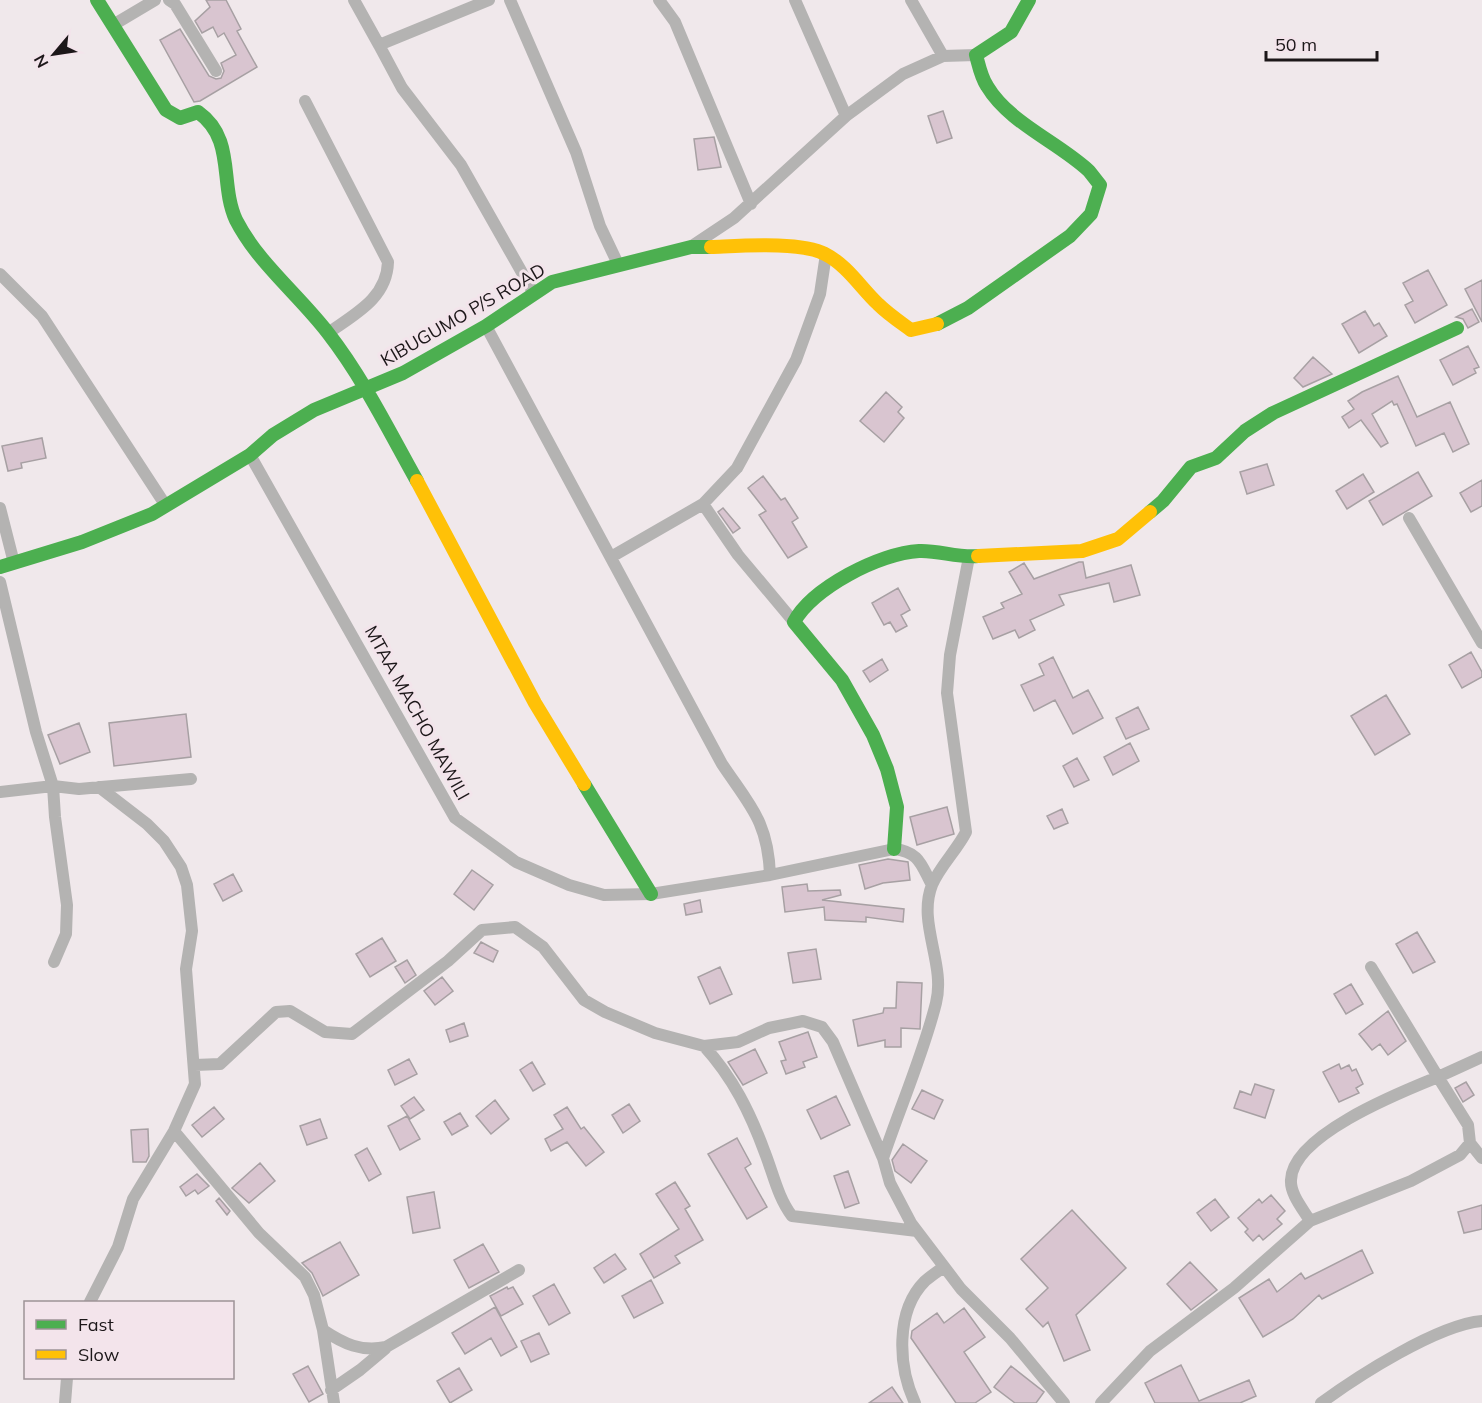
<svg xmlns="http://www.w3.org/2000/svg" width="1482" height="1403" viewBox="0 0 1482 1403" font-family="Mulish,sans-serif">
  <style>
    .building { fill: #d9c5d0; stroke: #a7a0a3; stroke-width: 1.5 }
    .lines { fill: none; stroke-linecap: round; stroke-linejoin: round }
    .street { stroke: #b4b3b2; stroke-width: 12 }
    .fast { stroke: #4caf50; stroke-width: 14 }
    .slow { stroke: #ffc107; stroke-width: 14 }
    .labels { text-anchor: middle; stroke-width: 6; stroke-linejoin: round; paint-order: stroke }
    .street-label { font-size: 18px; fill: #1c1719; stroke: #f3e4eb }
  </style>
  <rect width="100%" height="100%" fill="#f0e8eb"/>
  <!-- building -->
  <path class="building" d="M206,0H226L241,29L237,31L257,67L200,101L194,102L160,40L180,29L209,76L216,79L221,78L224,71L221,63L236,55L224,33L218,37L213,27L202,33L195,21L210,7Z
    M943,111L952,138L937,143L928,116Z
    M714,137L721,167L698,170L694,139Z
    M1428,270L1447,305L1415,323L1405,305L1413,301L1403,283Z
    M1482,280V322L1465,289Z
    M1472,309L1479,322L1468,328L1463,319L1456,317Z
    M1365,311L1374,326L1379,323L1387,336L1359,353L1342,324Z
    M1468,346L1479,367L1474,369L1476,373L1453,385L1440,360Z
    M1313,357L1332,374L1303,387L1294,378Z
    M1398,376L1417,417L1450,402L1469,444L1453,452L1444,433L1416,446L1397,404L1394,405L1392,401L1372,414L1388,443L1381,447L1361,420L1349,428L1342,417L1354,409L1348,401L1362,392Z
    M886,392L902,407L898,412L904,418L884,442L860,421Z
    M42,438L46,458L21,463L22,468L8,471L2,446Z
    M1267,464L1274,485L1247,494L1240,472Z
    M1418,472L1432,496L1383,525L1369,501Z
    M1363,474L1374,492L1347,509L1336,491Z
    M763,476L781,500L785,498L798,518L792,522L807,547L788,558L759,515L766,511L748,488Z
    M1482,480V506L1471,512L1460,493Z
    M723,508L740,528L733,533L718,512Z
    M1079,562H1083L1086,578L1131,565L1140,595L1114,602L1109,583L1059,595L1064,605L1030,620L1035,630L1019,638L1015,630L993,639L983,617L1004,608L1001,603L1022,594L1009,572L1024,563L1034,579Z
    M898,588L910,610L901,615L907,626L896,632L890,622L884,625L872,603Z
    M1471,652L1482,672V677L1462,688L1449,665Z
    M1053,657L1073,698L1088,690L1103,718L1073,734L1055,700L1034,711L1021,685L1044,675L1039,664Z
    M882,659L888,670L870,682L863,671Z
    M1386,695L1410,734L1375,755L1351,716Z
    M1138,707L1149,729L1126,739L1116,718Z
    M186,714L191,757L114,766L109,723Z
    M79,723L90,752L60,764L48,735Z
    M1130,743L1139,761L1113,775L1104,757Z
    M1077,758L1089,780L1074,787L1063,766Z
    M947,807L954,834L917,845L910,817Z
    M1062,809L1068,823L1054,829L1047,816Z
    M888,859L908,862L910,880L883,883L865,889L859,865Z
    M472,870L493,885L474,910L454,894Z
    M233,874L242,891L223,901L214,884Z
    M807,884L808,891L840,890L841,895L822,900L904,909L903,922L866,917V922L825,920L824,907L785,912L782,887Z
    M700,900L702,912L686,915L684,904Z
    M1417,932L1435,962L1413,973L1396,944Z
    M382,938L396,961L370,977L356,954Z
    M481,942L498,951L493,962L474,953Z
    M816,949L821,979L793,983L788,953Z
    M407,960L416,975L405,983L395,967Z
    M720,967L732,994L710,1004L698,977Z
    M442,977L453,991L435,1005L424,991Z
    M897,982L922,983L920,1029L901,1028V1047H885V1040L858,1046L853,1020L883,1013L884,1008H896Z
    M1351,984L1363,1004L1346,1014L1334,994Z
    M1388,1011L1406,1041L1388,1055L1380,1044L1372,1050L1359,1034Z
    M464,1023L468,1036L450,1042L446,1030Z
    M808,1032L817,1057L803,1062L805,1067L786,1074L781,1061L786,1060L779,1042Z
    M755,1049L767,1073L743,1085L728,1062Z
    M409,1059L417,1074L395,1085L388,1070Z
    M532,1062L545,1084L533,1091L520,1070Z
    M1339,1064L1341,1069L1349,1065L1352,1071L1356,1069L1363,1084L1356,1088L1359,1093L1339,1102L1323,1072Z
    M1466,1082L1474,1095L1463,1102L1455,1088Z
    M1255,1084L1274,1090L1265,1118L1234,1108L1240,1091L1251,1095Z
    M922,1090L943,1100L934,1119L912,1109Z
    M836,1096L850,1125L821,1139L807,1110Z
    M414,1097L424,1110L410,1119L401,1106Z
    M495,1100L509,1119L491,1134L476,1116Z
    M629,1104L640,1121L623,1133L612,1115Z
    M214,1107L224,1119L202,1137L192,1125Z
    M567,1107L581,1129L584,1127L604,1152L586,1166L567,1142L551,1151L545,1139L563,1129L554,1115Z
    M460,1113L468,1126L452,1135L444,1122Z
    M407,1116L420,1139L400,1150L388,1126Z
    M320,1119L327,1138L307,1145L300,1126Z
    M148,1129L149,1156L146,1162H133L131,1130Z
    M737,1138L751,1164L745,1168L767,1207L747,1219L708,1154Z
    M903,1144L927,1161L911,1183L895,1171L892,1160Z
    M367,1148L381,1174L369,1181L355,1155Z
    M260,1163L275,1181L249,1203L232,1188Z
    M848,1171L859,1203L845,1208L834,1176Z
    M197,1174L209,1186L198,1194L195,1190L186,1196L180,1187Z
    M675,1182L690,1206L685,1209L703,1240L675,1256L680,1263L654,1278L640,1254L679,1229L656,1194Z
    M434,1192L440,1228L413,1233L407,1197Z
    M1271,1195L1285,1211L1277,1219L1282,1224L1263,1240L1259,1235L1253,1241L1245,1232L1248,1229L1238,1218L1259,1199L1262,1203Z
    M219,1198L230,1211L227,1215L216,1201Z
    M1215,1199L1229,1217L1211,1231L1197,1213Z
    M1482,1205V1229L1464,1233L1458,1212Z
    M1072,1210L1126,1268L1076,1315L1090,1350L1064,1361L1048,1322L1043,1327L1026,1309L1048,1288L1021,1259Z
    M340,1242L359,1275L323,1296L312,1273L302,1263Z
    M483,1244L499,1272L469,1288L454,1260Z
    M1362,1250L1373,1273L1322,1299L1319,1295L1293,1319L1263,1337L1239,1298L1269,1279L1277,1292L1301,1273L1305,1279Z
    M615,1254L626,1269L604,1283L594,1268Z
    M1190,1262L1217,1290L1191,1310L1167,1284Z
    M651,1280L663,1303L634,1318L622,1296Z
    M554,1284L570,1313L549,1325L533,1296Z
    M507,1287L508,1289L513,1287L523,1304L501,1316L490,1296Z
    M495,1307L517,1347L501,1356L491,1338L465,1354L452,1333Z
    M964,1308L985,1337L964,1352L991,1392L975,1403H956L911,1338L912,1331L937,1313L944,1323Z
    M539,1333L549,1354L531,1362L521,1341Z
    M1181,1365L1199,1401L1249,1380L1256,1396L1240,1403H1155L1145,1383Z
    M308,1366L323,1394L309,1402L293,1374Z
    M1011,1366L1044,1392L1036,1403H1015L994,1387Z
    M459,1368L472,1390L450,1403L437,1381Z
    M892,1387L903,1403H869Z"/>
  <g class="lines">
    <!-- street -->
    <path class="street" d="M169,0L175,4L216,71
      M354,0L379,45
      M489,0L379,45L402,88L461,165L533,292
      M510,0L576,152L600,226L618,264
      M659,0L675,22L751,204
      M795,0L846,116
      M911,0L943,56
      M113,25L155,0
      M305,101L388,262C387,298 355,314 328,333
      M692,246L734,218L846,116L903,74L943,56L976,55
      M0,274L42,316L166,506
      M486,326L722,764C750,806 768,821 770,875
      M250,455L455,818L516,862L569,885L604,895L651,894L770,875L894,849C920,852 921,865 932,885
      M703,504L738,555L794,622
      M0,508L14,563
      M1409,518L1482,643
      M611,557L703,504L737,468L796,360L820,294L826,254
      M969,557L950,655L947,693L966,832C957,850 940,866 932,885C917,923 946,964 936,1003C923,1055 900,1107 883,1158L890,1183L911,1223L961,1289L1010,1338L1064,1403
      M0,582L36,732L53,786L55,817L67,905L66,934L54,962
      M0,792L53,786L79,789L191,779
      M704,1046C733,1078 750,1112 765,1153C773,1173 778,1198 792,1216L917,1231
      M195,1065L220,1064L276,1012L290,1011L325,1032L352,1034L448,961L482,930L515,927L543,947L584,1000L605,1012L655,1033L704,1046L738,1042L769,1028L803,1021L822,1027L833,1042L883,1158
      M174,1131L259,1233L305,1277L314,1295L323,1330L334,1403
      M1470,1143L1482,1158
      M1310,1221C1303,1209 1290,1194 1291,1180C1292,1135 1401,1092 1438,1077L1371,967
      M90,1302L118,1247L133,1199L174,1131L195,1084L186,969L192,931L187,885L181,867L164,841L147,824L99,787
      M323,1330C344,1344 361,1352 386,1347L519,1270
      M331,1390L360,1370L385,1349
      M65,1403L67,1378
      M915,1403C898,1367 895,1311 925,1281C931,1276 938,1271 944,1267
      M1101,1403L1150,1351L1234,1288L1310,1221L1411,1181L1460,1155L1470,1143L1468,1125L1438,1077L1482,1057
      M1321,1403C1358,1376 1437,1325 1482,1321"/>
    <!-- fast -->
    <path class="fast" d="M97,0L166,110L180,118L198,112C236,139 219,183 236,220C258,263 298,294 328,333C363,378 389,431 417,481
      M937,324L968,308L1070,236L1091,214L1100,185L1089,171C1058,142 1009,123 987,86C981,77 979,66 976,55L1011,32L1029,0
      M1150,512L1163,501L1191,467L1216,458L1245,431L1273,413L1457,328
      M0,567L82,542L152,514L250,455L273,435L314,410L403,373L486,326L552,282L691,247H711
      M584,784L651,894
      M894,849L897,807L887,769L873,735L842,680L794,622C812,588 880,553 919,551C938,550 958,558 978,556"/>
    <!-- slow -->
    <path class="slow" d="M711,247C739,246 801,241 825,254C847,265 861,288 878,304C888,314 900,322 911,330L937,324
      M417,481L535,703L584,784
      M978,556L1082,551L1118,539L1150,512"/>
  </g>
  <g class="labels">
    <!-- street labels -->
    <g class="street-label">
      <text transform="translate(463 315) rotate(-30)" y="6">KIBUGUMO P/S ROAD</text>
      <text transform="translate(417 713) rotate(61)" y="6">MTAA MACHO MAWILI</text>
    </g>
  </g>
  <!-- legend -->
  <rect x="24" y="1301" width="210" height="78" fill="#f3e4eb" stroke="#9d9297" stroke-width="1.5"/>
  <rect x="36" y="1320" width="30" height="9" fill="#4caf50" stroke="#9d9297" stroke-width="1.5"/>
  <text x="78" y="1331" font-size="18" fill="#1c1719">Fast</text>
  <rect x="36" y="1350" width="30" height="9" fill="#ffc107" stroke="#9d9297" stroke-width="1.5"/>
  <text x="78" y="1361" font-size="18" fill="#1c1719">Slow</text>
  <!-- north arrow -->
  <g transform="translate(54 54) rotate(241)" stroke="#f3e4eb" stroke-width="4.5" paint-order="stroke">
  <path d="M0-4.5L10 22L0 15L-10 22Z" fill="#1c1719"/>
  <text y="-9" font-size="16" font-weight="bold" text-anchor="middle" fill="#1c1719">N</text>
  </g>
  <!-- scale -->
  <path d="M1266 51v9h111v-9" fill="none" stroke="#1c1719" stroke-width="3"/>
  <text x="1275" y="51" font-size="18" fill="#1c1719" stroke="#f3e4eb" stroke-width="4.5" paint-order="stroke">50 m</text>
</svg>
